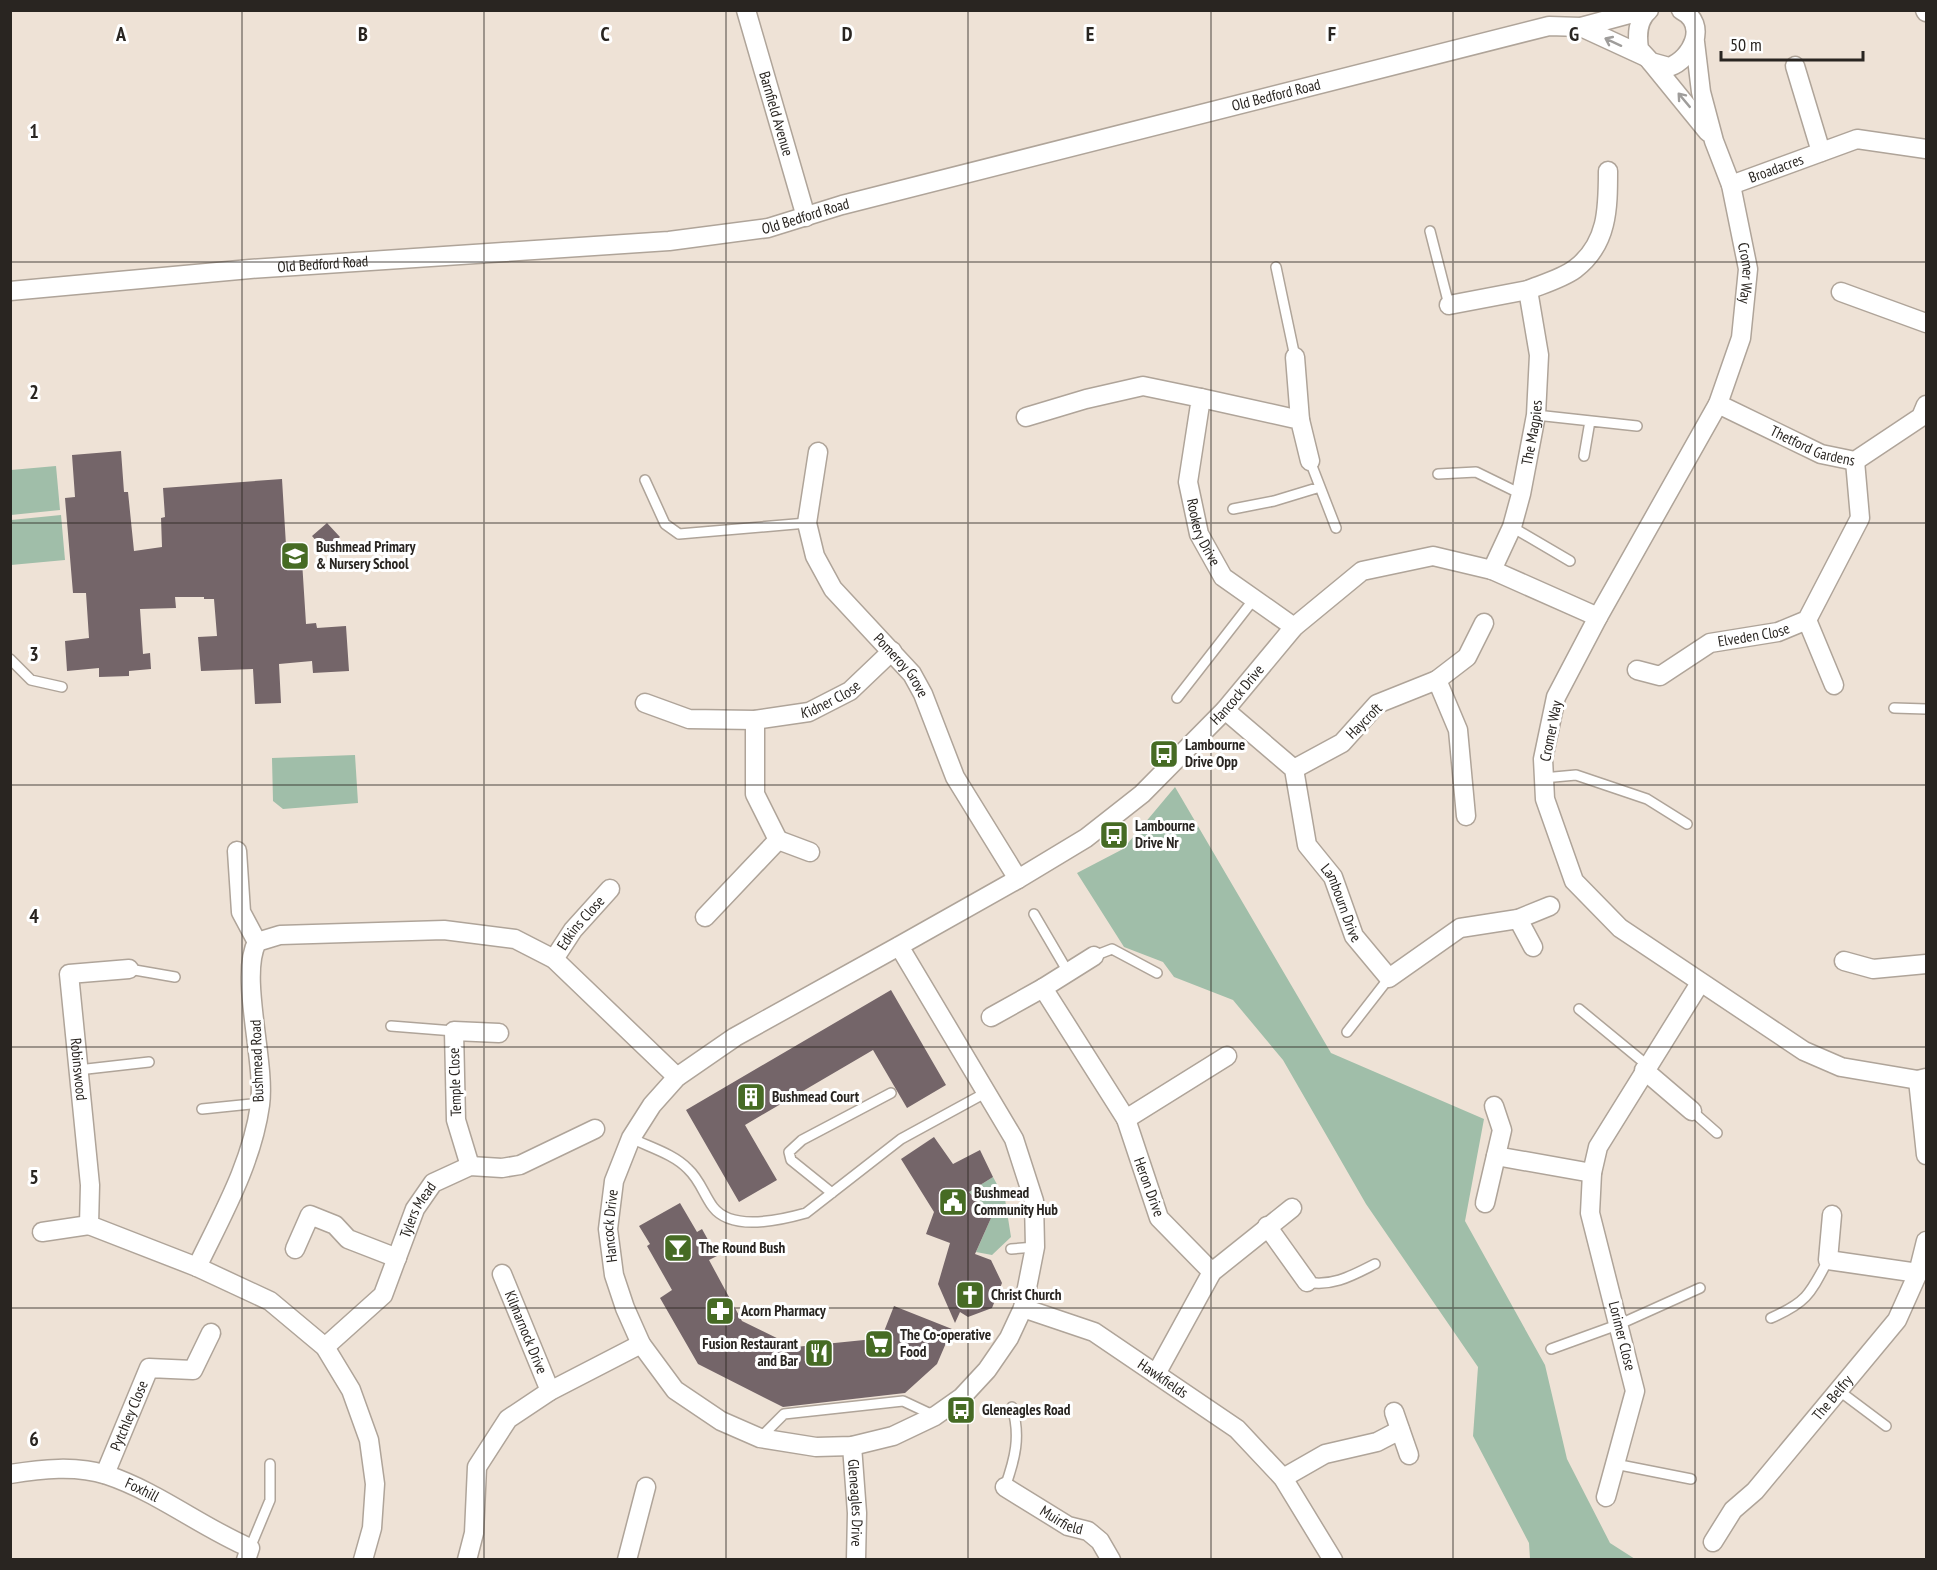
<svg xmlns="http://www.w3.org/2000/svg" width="1937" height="1570" viewBox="0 0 1937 1570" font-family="'PT Sans Narrow',sans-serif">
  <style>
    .green { fill: #a0bea9 }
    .building { fill: #746569 }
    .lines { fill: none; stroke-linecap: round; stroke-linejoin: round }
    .lane-casing { stroke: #afa499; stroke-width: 12 }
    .street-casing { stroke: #afa499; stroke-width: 21 }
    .lane { stroke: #fff; stroke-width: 9 }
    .street { stroke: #fff; stroke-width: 18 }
    .oneway { stroke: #9f9d9b }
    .grid { fill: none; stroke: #292521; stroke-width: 1.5; stroke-opacity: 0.55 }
    .labels { text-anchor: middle; stroke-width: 6; stroke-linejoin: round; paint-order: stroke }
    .street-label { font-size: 15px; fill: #292521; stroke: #fff }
    .poi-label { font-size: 15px; font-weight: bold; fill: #292521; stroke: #fff; text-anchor: start }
    .grid-label { font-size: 20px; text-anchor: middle; font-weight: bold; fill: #292521; stroke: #fff; stroke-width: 6; stroke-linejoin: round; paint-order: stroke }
  </style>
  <rect width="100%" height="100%" fill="#eee2d6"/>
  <!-- green -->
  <path class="green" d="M56,466L60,510L11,515V470Z
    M61,515L65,560L11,565V520Z
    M355,755L358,803L283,809L273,801L272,758Z
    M1175,787L1331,1053L1484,1119L1465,1221L1545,1365L1567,1459L1610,1543L1635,1559H1530L1529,1543L1473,1436L1478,1367L1366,1204L1283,1060L1233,1000L1174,977L1163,962L1124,947L1077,873L1123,849Z
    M993,1177L1005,1199L1011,1237L992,1255L976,1252L991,1218L969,1192Z"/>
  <!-- building -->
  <path class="building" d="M121,451L124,492H128L134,551L162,547L161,518L165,517L163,488L282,479L287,562L302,561L306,624L316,623L317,628L346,626L349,671L313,673L312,661L279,664L281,703L255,704L253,669L201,671L198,637L217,636L214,599H204V597H175L176,608L140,609L143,654L150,653L151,669L129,671V676L99,677V668L67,671L65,641L89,638L86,593H73L65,498L75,497L72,455Z
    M327,523L340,537L325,551L312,536Z
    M891,990L946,1085L907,1108L873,1050L745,1125L777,1180L739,1202L686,1110Z
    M934,1137L953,1164L980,1150L993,1177L969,1192L991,1218L975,1254L991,1260L1002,1283L992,1308L968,1317L960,1312L955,1323L938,1284L950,1243L926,1234L934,1212L901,1159Z
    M680,1203L697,1232L702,1229L717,1256L709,1260L742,1321L795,1347L874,1339L883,1334L894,1306L952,1329L937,1364L905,1393L783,1407L698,1364L660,1298L672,1290L647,1246L650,1244L639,1226Z"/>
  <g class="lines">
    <!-- lane casing -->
    <g class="lane-casing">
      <path id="lane" d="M1430,231L1449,305
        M1276,267L1295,357
        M1536,415L1637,426
        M1584,456L1590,421
        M1310,461L1336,528
        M1438,474L1476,472L1521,494
        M645,480L665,524L679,534L807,523
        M1233,509L1274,501L1320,487
        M1512,527L1570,561
        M10,659L31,680L62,687
        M1177,698L1254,599
        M1894,708L1926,709
        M1543,778L1576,775L1647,799L1687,824
        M1034,914L1068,972
        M1094,956L1112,949L1157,973
        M129,969L175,977
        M1579,1009L1647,1065
        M391,1026L454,1031
        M1347,1032L1389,978
        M78,1070L149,1062
        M202,1109L260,1103
        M1692,1111L1717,1133
        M631,1138C649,1147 674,1154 688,1169C700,1180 704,1195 713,1207C732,1232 781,1220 806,1213L901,1139L987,1092
        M832,1193L791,1160L789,1152L802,1140L891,1093
        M1011,1249L1035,1247
        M1307,1282C1333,1287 1353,1275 1375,1264
        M1771,1318C1807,1302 1810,1294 1828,1260
        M1551,1349L1620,1324L1700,1288
        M1838,1390L1886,1426
        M760,1438L784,1414L903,1401L935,1416
        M1615,1464L1691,1479
        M1005,1487C1015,1459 1021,1436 1012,1407
        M250,1548L270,1500V1464"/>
    </g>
    <!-- street casing -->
    <g class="street-casing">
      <g id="street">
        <path id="s1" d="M746,10L806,217"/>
        <path d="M1649,10C1637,20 1637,35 1639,49L1651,62L1669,67C1692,59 1709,24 1681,10"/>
        <path d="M1925,10L1926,12"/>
        <path d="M1581,27L1644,56"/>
        <path id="s2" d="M1695,42L1701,92L1714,141L1731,185L1748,269L1741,338L1718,404L1598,617L1556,697L1543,759L1545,799L1574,881L1620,928L1804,1051L1841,1067L1918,1080L1926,1078"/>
        <path d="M1651,62L1708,132"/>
        <path d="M1795,66L1821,152"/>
        <path id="s3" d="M1731,185L1857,139L1926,149"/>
        <path id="s4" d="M10,291L250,269L669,241L768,228L842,205L1549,26L1581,27L1644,10"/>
        <path d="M1841,292L1926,323"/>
        <path d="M1449,305L1528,290"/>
        <path d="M1295,357L1300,420"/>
        <path d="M1201,398L1300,420L1310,461"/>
        <path id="s5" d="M1718,404L1821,454L1855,461L1921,417L1926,405"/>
        <path id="s6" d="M1026,417L1086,399L1143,386L1201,398L1188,482L1199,534L1223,577L1294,627"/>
        <path id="s7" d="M818,452L807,523L815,556L833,589L912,674L923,694L955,777L1018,879"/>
        <path id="s8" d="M1492,570L1512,527L1521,494L1536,415L1539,355L1528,290C1543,284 1563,278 1575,269C1608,244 1608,208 1608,171"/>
        <path d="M1807,620L1834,685"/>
        <path id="s9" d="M1637,670L1660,676L1710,643L1778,632L1807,620L1860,518L1855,461"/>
        <path d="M1437,680L1467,657L1484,623"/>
        <path id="s10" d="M645,703L689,719L755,720L809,712L850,691L892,651"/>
        <path id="s11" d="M1225,710L1294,769L1307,845L1333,877L1354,936L1389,978L1460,928L1518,919L1550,906"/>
        <path d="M1294,769L1342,743L1377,704L1437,680L1458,730L1466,816"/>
        <path d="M778,840L810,852"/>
        <path d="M237,851L241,912L257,942"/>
        <path d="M705,917L778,840L755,794V720"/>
        <path d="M1518,919L1533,947"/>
        <path id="s12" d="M899,946L1014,1139L1034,1201L1035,1247L1023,1308L1009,1338L987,1370L962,1397L935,1416L893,1436L852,1446L816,1447L760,1438L721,1421L675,1390L641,1344L625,1308L614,1275L608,1229L614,1181L631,1138L652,1105L677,1077L735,1037L899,946L1018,879L1086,838L1142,794L1225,710L1294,627L1362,571L1433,556L1492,570L1598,617"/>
        <path d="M1094,956L1043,988L1126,1119"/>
        <path id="s13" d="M554,959L573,930L610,889"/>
        <path d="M1844,961L1873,969L1926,964"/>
        <path id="s14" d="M129,969L69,974L90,1185L89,1225L197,1267"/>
        <path d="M991,1017L1043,988"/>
        <path d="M1644,1070L1692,1111"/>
        <path d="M1918,1080L1926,1155"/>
        <path d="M1496,1156L1592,1173"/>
        <path d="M470,1166L456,1120L454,1031L499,1033"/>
        <path d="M1485,1203L1502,1130L1494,1106"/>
        <path d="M1832,1215L1828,1260L1918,1273"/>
        <path d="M1267,1226L1307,1282"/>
        <path d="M42,1232L89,1225"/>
        <path d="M295,1249L310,1215L335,1225L348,1239L397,1258"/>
        <path d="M1212,1272L1159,1218L1126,1119L1227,1056"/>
        <path id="s15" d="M502,1274L550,1391"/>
        <path id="s16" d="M1023,1308L1094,1332L1237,1429L1283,1478L1333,1560"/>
        <path id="s17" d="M325,1347L383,1295L415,1209L433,1183L470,1166L502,1168L520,1165L595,1129"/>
        <path d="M1156,1374L1212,1272L1292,1208"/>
        <path d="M1394,1412L1409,1455"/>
        <path id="s18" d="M852,1446L857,1513L856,1560"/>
        <path id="s19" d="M10,1474C41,1469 76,1465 107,1475C158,1492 201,1527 250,1548L246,1560"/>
        <path id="s20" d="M105,1474L149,1368L193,1370L211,1333"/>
        <path d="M1283,1478L1325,1454L1377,1442L1400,1430"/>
        <path id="s21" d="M1005,1487L1068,1526L1088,1531L1100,1541L1111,1560"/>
        <path d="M1606,1497L1635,1391L1590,1213L1592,1173L1598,1147L1700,983"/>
        <path id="s22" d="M1713,1542L1733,1510L1755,1491L1897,1320L1918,1273L1926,1241"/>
        <path d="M363,1560L372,1528L375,1484L369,1440L351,1390L325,1347L270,1301L197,1267C222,1215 252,1163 260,1105C266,1062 239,976 257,942L280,935L444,930L515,939L554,959L677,1077"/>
        <path d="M467,1560L474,1533L477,1467L508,1419L550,1391L641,1344"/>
        <path d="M627,1560L646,1487"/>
      </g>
    </g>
    <!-- lane -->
    <use href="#lane" class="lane"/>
    <!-- street -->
    <use href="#street" class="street"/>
  </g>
  <!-- one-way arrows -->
  <defs><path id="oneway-shaft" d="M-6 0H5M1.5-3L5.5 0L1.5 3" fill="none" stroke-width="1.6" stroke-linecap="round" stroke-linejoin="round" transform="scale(1.5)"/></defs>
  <g class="oneway">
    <use href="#oneway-shaft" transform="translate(1613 42) rotate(-155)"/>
    <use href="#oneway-shaft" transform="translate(1684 100) rotate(-130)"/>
  </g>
  <!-- grid -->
  <path class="grid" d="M242,10V1560M484,10V1560M726,10V1560M968,10V1560M1211,10V1560M1453,10V1560M1695,10V1560M10,262H1926M10,523H1926M10,785H1926M10,1047H1926M10,1308H1926"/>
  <!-- icons -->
  <defs>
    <g id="school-square" transform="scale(1.5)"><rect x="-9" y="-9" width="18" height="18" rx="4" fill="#466b24" stroke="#fff"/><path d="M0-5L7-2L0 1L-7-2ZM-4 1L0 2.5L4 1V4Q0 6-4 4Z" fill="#fff"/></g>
    <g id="bus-square" transform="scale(1.5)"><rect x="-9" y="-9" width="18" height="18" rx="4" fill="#466b24" stroke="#fff"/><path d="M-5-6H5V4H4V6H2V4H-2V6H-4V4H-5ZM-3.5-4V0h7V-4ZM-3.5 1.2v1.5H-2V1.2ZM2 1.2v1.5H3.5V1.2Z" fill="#fff"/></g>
    <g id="building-square" transform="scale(1.5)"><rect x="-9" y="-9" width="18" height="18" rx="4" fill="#466b24" stroke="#fff"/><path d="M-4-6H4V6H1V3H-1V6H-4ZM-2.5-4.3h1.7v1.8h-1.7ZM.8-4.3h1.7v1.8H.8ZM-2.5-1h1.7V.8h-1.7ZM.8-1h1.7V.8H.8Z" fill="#fff"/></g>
    <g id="civic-square" transform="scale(1.5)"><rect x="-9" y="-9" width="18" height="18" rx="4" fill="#466b24" stroke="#fff"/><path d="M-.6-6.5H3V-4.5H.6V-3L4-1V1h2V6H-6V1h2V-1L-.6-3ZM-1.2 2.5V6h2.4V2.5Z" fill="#fff"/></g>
    <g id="bar-square" transform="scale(1.5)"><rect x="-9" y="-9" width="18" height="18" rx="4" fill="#466b24" stroke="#fff"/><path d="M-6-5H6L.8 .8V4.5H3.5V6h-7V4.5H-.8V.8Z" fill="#fff"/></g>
    <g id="church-square" transform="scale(1.5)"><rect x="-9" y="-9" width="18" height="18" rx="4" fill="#466b24" stroke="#fff"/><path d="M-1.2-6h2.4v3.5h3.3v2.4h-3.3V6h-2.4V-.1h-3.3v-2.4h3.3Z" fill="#fff"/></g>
    <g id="pharmacy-square" transform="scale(1.5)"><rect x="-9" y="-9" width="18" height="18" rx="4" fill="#466b24" stroke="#fff"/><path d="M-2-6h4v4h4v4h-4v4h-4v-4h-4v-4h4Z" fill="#fff"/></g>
    <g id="supermarket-square" transform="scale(1.5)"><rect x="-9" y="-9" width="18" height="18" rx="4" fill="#466b24" stroke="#fff"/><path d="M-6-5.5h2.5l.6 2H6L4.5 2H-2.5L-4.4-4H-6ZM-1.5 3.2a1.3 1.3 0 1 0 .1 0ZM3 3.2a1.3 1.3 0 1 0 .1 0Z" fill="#fff"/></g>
    <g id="restaurant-square" transform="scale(1.5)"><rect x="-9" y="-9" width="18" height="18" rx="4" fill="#466b24" stroke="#fff"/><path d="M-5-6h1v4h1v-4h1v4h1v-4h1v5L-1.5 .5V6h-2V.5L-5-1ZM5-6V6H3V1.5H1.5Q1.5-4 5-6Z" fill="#fff"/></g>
  </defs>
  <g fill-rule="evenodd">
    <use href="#school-square" x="295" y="556"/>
    <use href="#bus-square" x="1164" y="754"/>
    <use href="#bus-square" x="1114" y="835"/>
    <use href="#building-square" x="751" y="1097"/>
    <use href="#civic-square" x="953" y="1202"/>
    <use href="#bar-square" x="678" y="1248"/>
    <use href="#church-square" x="970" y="1295"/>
    <use href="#pharmacy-square" x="720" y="1311"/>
    <use href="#supermarket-square" x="879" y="1344"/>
    <use href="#restaurant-square" x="819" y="1353"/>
    <use href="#bus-square" x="961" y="1410"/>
  </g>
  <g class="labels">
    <!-- street labels -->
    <g class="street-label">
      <text dy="5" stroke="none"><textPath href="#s4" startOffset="1286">Old Bedford Road</textPath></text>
      <text dy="5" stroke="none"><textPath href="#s1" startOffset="108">Barnfield Avenue</textPath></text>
      <text dy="5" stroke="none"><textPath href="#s3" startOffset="48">Broadacres</textPath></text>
      <text dy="5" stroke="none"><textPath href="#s4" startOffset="800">Old Bedford Road</textPath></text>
      <text dy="5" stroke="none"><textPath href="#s4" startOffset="314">Old Bedford Road</textPath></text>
      <text dy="5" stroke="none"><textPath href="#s2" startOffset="238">Cromer Way</textPath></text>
      <text dy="5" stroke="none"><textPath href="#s8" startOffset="144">The Magpies</textPath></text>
      <text dy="5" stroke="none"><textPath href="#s5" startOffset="104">Thetford Gardens</textPath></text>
      <text dy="5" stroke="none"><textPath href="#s6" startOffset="318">Rookery Drive</textPath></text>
      <text dy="5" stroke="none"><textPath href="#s9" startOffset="128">Elveden Close</textPath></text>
      <text dy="5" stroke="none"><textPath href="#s7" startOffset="246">Pomeroy Grove</textPath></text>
      <text dy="5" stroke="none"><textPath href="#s12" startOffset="1851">Hancock Drive</textPath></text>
      <text dy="5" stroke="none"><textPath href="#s10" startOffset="192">Kidner Close</textPath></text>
      <text transform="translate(1364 721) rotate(-45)" y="5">Haycroft</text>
      <text transform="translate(1551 731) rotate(-79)" y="5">Cromer Way</text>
      <text dy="5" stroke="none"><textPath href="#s11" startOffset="236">Lambourn Drive</textPath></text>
      <text dy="5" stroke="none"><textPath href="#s13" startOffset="45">Edkins Close</textPath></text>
      <text transform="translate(257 1061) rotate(-92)" y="5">Bushmead Road</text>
      <text dy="5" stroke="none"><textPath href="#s14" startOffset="156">Robinswood</textPath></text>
      <text transform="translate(455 1082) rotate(-92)" y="5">Temple Close</text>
      <text transform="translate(1149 1187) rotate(70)" y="5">Heron Drive</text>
      <text dy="5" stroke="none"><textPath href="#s17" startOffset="170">Tylers Mead</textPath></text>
      <text dy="5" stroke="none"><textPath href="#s12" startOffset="1000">Hancock Drive</textPath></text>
      <text dy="5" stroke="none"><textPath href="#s15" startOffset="63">Kilmarnock Drive</textPath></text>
      <text transform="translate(1622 1336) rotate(76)" y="5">Lorimer Close</text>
      <text dy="5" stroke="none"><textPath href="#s16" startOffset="158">Hawkfields</textPath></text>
      <text dy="5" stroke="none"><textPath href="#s22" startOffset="188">The Belfry</textPath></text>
      <text dy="5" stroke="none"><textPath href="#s20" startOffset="63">Pytchley Close</textPath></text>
      <text dy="5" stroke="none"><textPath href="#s19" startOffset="136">Foxhill</textPath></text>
      <text dy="5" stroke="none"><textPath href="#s18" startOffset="57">Gleneagles Drive</textPath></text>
      <text dy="5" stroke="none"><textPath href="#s21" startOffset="66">Muirfield</textPath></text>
    </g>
    <!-- poi labels -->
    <g class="poi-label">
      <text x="316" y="552">Bushmead Primary<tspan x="316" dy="17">&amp; Nursery School</tspan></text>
      <text x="1185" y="750">Lambourne<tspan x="1185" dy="17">Drive Opp</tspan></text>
      <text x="1135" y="831">Lambourne<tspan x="1135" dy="17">Drive Nr</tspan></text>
      <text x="772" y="1102">Bushmead Court</text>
      <text x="974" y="1198">Bushmead<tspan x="974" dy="17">Community Hub</tspan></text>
      <text x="699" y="1253">The Round Bush</text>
      <text x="991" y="1300">Christ Church</text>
      <text x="741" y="1316">Acorn Pharmacy</text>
      <text x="900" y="1340">The Co-operative<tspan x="900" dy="17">Food</tspan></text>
      <text x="798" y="1349" text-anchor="end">Fusion Restaurant<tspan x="798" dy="17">and Bar</tspan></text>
      <text x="982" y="1415">Gleneagles Road</text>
    </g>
  </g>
  <g class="grid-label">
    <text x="121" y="41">A</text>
    <text x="363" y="41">B</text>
    <text x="605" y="41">C</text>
    <text x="847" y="41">D</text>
    <text x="1090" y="41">E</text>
    <text x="1332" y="41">F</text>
    <text x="1574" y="41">G</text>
    <text x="34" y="138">1</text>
    <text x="34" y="399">2</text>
    <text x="34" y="661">3</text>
    <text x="34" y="923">4</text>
    <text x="34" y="1184">5</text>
    <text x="34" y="1446">6</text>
  </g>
  <!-- border -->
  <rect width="1937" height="1570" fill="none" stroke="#292521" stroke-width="24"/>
  <!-- scale -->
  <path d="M1721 51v9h142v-9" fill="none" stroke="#292521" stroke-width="3"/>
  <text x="1730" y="51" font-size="18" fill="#292521" stroke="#ffffff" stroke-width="4.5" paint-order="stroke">50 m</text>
</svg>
